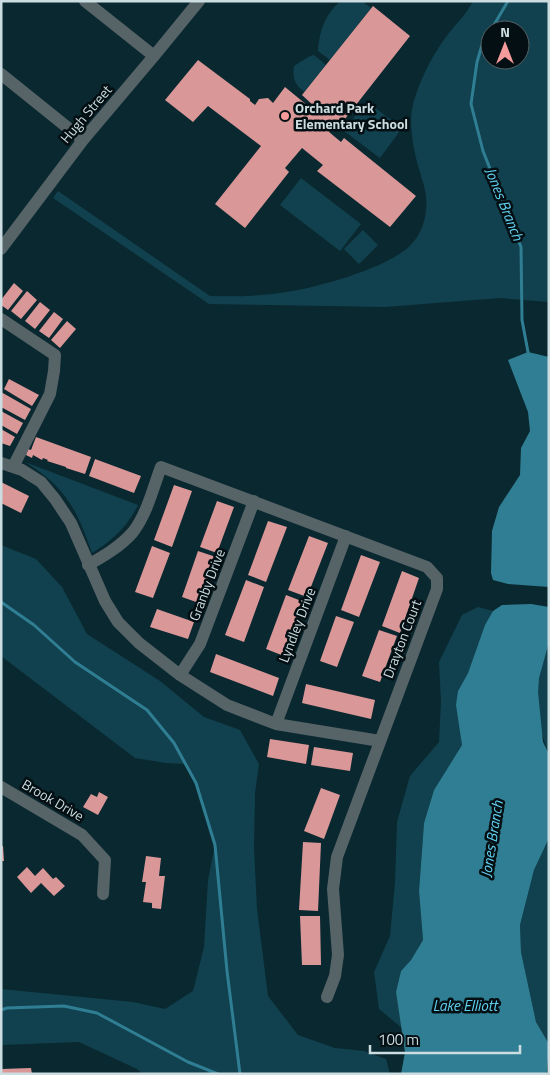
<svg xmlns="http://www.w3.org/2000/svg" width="550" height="1075" viewBox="0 0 550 1075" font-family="'Titillium Web',sans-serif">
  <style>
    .green { fill: #11414e; fill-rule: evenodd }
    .water { fill: #307e93 }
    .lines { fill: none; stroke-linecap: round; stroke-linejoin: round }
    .stream { stroke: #307e93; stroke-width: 3 }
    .building { fill: #da9797 }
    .minor { stroke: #566367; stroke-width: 12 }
    .poi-dot { fill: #f59b9c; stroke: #040f13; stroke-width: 2 }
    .labels { text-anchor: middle; stroke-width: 5; stroke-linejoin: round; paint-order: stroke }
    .poi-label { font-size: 14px; font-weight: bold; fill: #ccdde2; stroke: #040f13; text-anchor: start }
    .street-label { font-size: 14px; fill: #ccdde2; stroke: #040f13 }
    .water-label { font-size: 15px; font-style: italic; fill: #61d1f1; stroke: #040f13 }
  </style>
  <rect width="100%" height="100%" fill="#0a2830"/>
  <!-- green -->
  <path class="green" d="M362,1L371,8L330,60L318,51C319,33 325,13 341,1Z
    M473,1H549V302L500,298L385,307L209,304L53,198L58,191L210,296C235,297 261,296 286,292C316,288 397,266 414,241C421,233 425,221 426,210C428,195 423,183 419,169C414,152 409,127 412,109C417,85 431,57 446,37C455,24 465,17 473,1ZM490,30H520V60H490Z
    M314,55L326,65L304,92C295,84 292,79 294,66L310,56Z
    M366,101L402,128L380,158L344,131Z
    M301,178L361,224L340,251L280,205Z
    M363,230L378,245L359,264L344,249Z
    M25,462L138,505C128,526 112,541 92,553C77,510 66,487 25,462Z
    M1,545L36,559L62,587L87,634L160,681L204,717L240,730L259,764L255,793L254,848L257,909L268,996L298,1035L335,1048L364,1051L386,1059L390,1074H143L137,1069L79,1042L1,1045V989L133,1002L165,1009L193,991L204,947L208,880L215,845L196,783L186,764L166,763L135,758L1,656Z
    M478,607L493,611L485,626L468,673L458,691L462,745L434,790L424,823L419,891L423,940L411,960L401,971L396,992L402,1028L379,1009L374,972L390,936L395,883L397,822L410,776L439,742L441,702L439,662L462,615Z
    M549,642V754C540,735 536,702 538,680C540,667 545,654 549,642Z
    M549,838V1044L536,1022L521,952L520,925L534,870Z"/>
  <!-- water -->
  <path class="water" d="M528,352L549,357V587L508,584L493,580L491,573L492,531L499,507L520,475L521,448L530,431L528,412L508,360Z
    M531,604L549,607V642L539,678L538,692L543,742L549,754V838L534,870L520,925L521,952L536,1022L549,1044L547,1071L546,1074H401L405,1052L396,992L401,971L411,960L423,940L419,891L424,823L434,790L462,745L456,705L458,691L468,673L485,625L493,611L502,605Z"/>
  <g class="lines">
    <!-- stream -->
    <path class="stream" d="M491,30L508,1
      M490,32L482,45L477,62L471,104L483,151L521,247L522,320L528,352
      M1,602L34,625L75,662L147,710L174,743L196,783L215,845L227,971L240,1074
      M1,1010L7,1008L64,1006L97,1013L188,1062L218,1074"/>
  </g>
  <!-- building -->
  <path class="building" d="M373,6L410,36L341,124L337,122L329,132L341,142L344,138L416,196L390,227L317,171L323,165L302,148L285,168L289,172L245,228L215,204L261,146L208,106L193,122L165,100L198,60L250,99V101L255,105L259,99L268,98L273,103L285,87L313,110L315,107L302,95Z
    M14,283L23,291L8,310L1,305V300Z
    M27,291L37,300L21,319L11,311Z
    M40,302L50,310L35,329L25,321Z
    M54,312L63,319L49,338L39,331Z
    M67,321L76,329L60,348L51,340Z
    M9,379L39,395L32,406L4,389Z
    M1,392L31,409L25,420L1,407Z
    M1,411L23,423L17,434L1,425Z
    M1,429L15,437L10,446L1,443Z
    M36,437L91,457L85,474L66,468V467L47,461L48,460L43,458L42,460L33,455L32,458L26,455L28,449L31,450Z
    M95,459L141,476L134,493L89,476Z
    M1,482L29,496L21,513L1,503Z
    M174,485L192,491L172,547L154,540Z
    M217,501L234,507L217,553L200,547Z
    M268,521L287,527L266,582L248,575Z
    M309,536L328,543L307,597L288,590Z
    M152,546L170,553L153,598L135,592Z
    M198,551L216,557L199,603L182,597Z
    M361,555L380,562L359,617L341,610Z
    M402,571L419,578L400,633L382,626Z
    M246,580L264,587L244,642L225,635Z
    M286,595L304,602L284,656L266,649Z
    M157,609L194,622L188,639L150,627Z
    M336,616L354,622L337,667L320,661Z
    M379,630L397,636L380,682L362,676Z
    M216,654L279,678L273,696L210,672Z
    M306,684L375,700L371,719L302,703Z
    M270,739L309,745L306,764L267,757Z
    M314,747L353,753L350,771L311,765Z
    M321,788L340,795L324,839L304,831Z
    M99,792L108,797L98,815L83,807L91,794L97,797Z
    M303,842L321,843L318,911L299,910Z
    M1,846H3L4,861H1Z
    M146,856L161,858L159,876H165L161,909L152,908V903L143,902L146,882H142Z
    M27,867L35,876L43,868L53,879L56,877L65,886L54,896L41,883L31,893L17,877Z
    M300,916H320L321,965H302Z
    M31,1068L32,1074H1V1069Z"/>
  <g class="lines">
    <!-- minor -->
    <path class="minor" d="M85,1L154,56
      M1,74L83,140
      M1,249L83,140L154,56L199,1
      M1,319L55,355L54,371L50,394L13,467
      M1,463L22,470L41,482L55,499L71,523L105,601L118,622L139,643L180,675L227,705L276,724L380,741
      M88,565C104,556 121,546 133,532C147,514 153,488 161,467L427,567L437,578V589L337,857L333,889L338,955L335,976L327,997
      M180,675L200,644L254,501
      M276,724L346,536
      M1,787L82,835L105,860L103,894"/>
  </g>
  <!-- markers -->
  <circle class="poi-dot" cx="285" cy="116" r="5"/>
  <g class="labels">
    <!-- poi labels -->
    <g class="poi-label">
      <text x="295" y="113">Orchard Park<tspan x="295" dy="16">Elementary School</tspan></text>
    </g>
    <!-- street labels -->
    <g class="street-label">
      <text transform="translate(86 114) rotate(-50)" y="5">Hugh Street</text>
      <text transform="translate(207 585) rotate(-69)" y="5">Granby Drive</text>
      <text transform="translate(297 625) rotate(-69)" y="5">Lyndley Drive</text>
      <text transform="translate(402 639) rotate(-69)" y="5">Drayton Court</text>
      <text transform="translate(53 800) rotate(30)" y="5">Brook Drive</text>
    </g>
    <!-- water labels -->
    <g class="water-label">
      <text transform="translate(504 204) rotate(68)" y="5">Jones Branch</text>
      <text transform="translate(492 839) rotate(-81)" y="5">Jones Branch</text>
      <text x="465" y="1011">Lake Elliott</text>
    </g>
  </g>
  <!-- border -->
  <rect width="550" height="1075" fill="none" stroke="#ccdde2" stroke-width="5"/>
  <!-- north arrow -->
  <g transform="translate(505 45)"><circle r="24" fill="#040f13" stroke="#546166"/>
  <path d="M0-4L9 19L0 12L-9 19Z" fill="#f59b9c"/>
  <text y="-8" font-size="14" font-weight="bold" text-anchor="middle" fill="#ccdde2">N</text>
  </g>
  <!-- scale -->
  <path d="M370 1045v8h150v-8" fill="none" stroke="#ccdde2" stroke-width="2.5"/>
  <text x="378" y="1045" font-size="15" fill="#ccdde2" stroke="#040f13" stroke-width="4" paint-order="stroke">100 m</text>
</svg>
